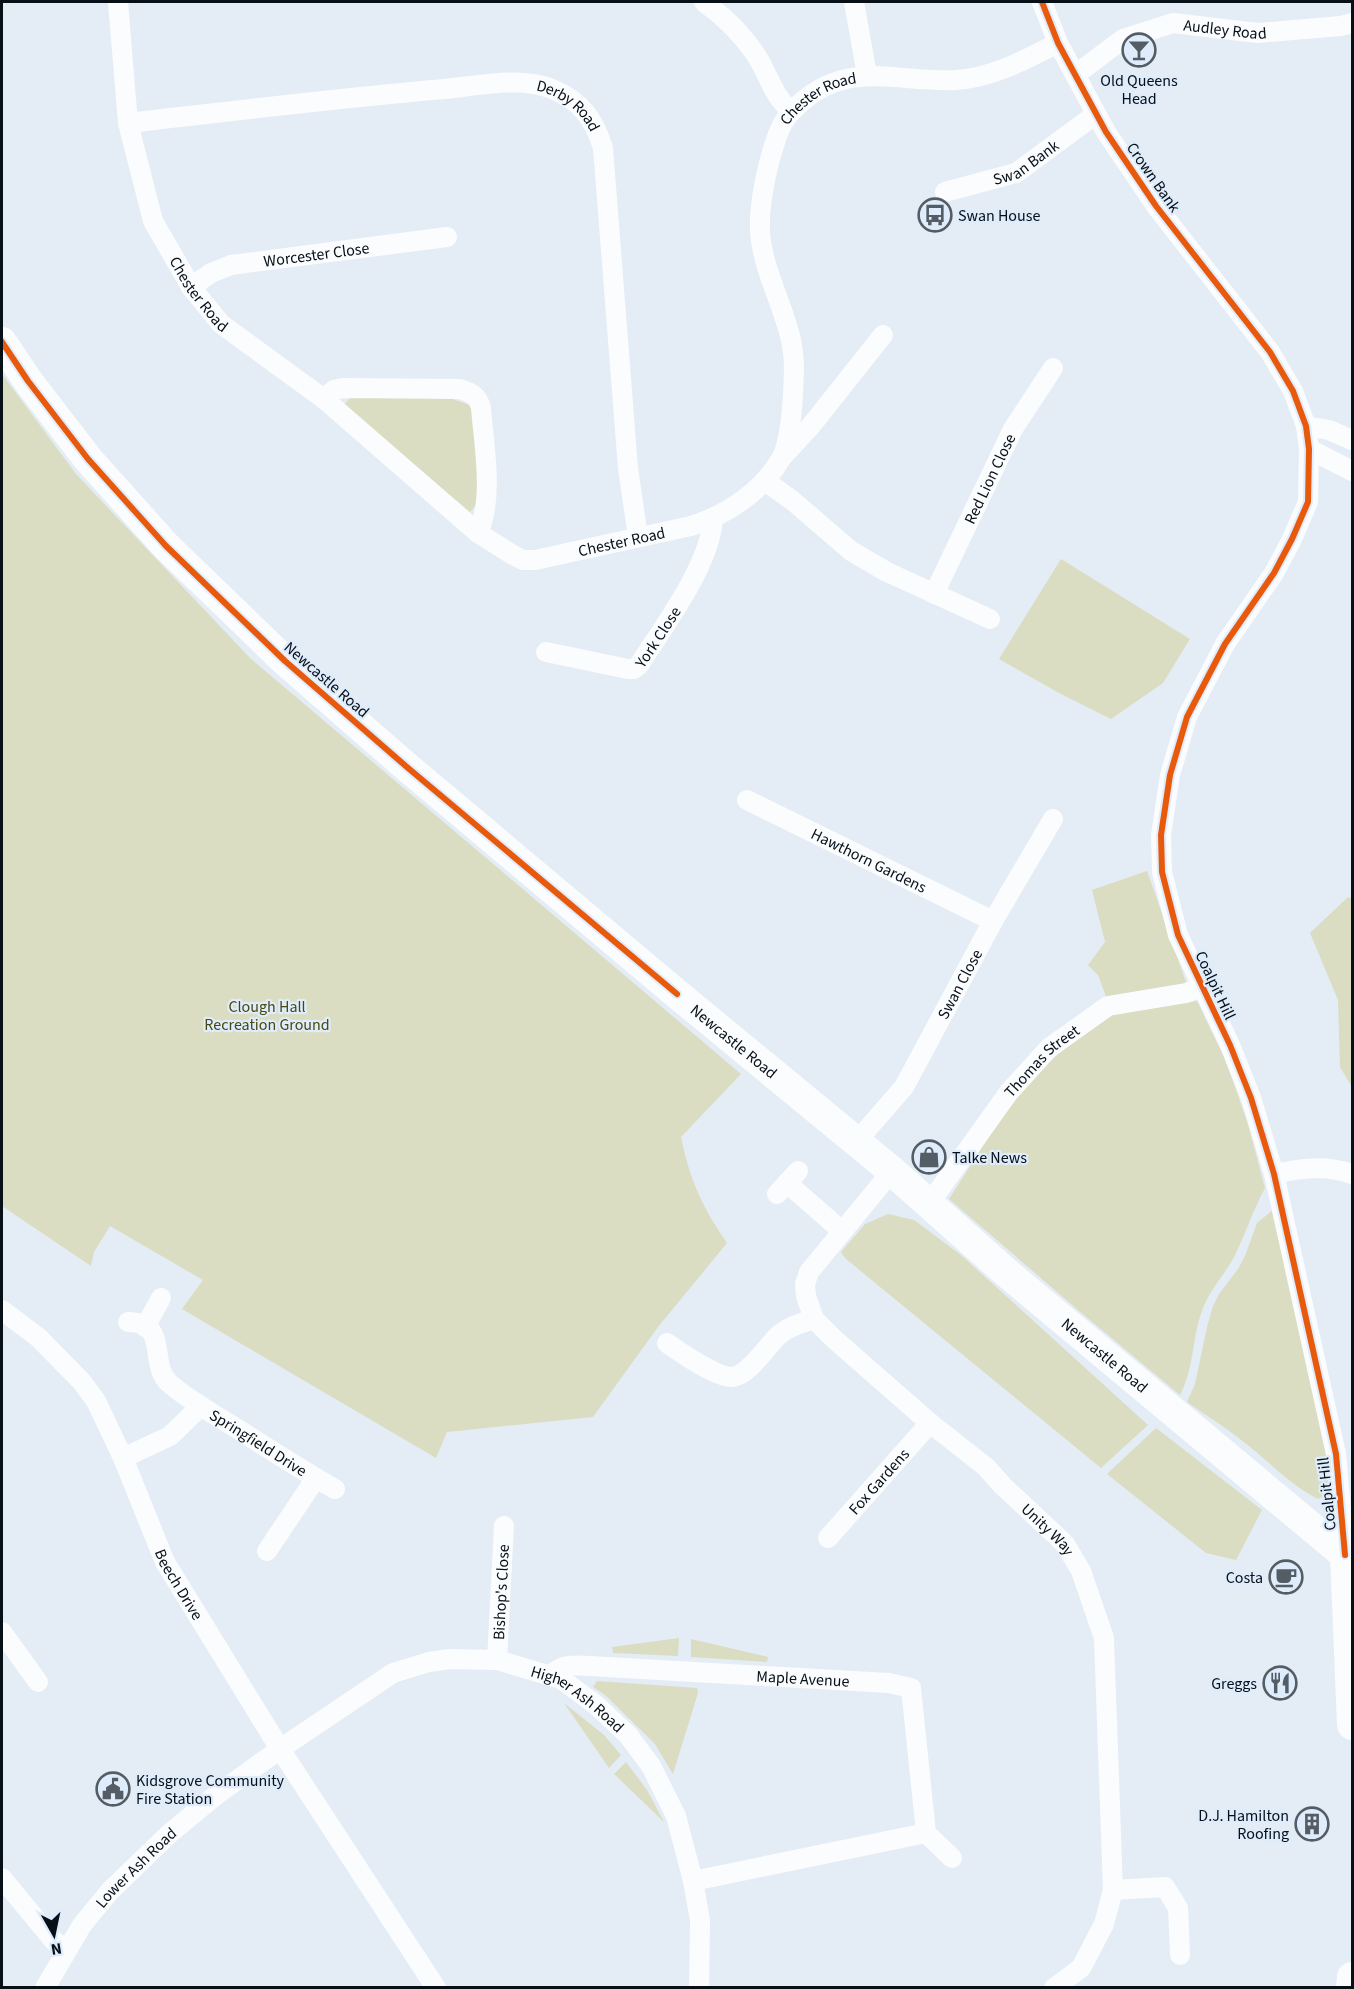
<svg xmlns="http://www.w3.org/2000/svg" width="1354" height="1989" viewBox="0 0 1354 1989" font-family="'Source Sans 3',sans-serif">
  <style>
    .green { fill: #daddc1 }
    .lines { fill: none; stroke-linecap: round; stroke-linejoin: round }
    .minor { stroke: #fbfcfe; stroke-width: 20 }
    .highway { stroke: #fbfcfe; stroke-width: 30 }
    .cycleway-casing { stroke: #deecfb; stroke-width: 10 }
    .cycleway { stroke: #e8590c; stroke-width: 6 }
    .labels { text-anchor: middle; stroke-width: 4.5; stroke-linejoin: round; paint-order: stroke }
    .street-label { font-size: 16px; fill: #070f17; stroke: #deecfb }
    .poi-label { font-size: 16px; fill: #070f17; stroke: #deecfb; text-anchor: start }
    .park-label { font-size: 16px; fill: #4b480f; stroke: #deecfb }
  </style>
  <rect width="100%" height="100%" fill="#e4ecf5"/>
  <!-- green -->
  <path class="green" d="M2,374L76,474L250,658L741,1074L681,1137C690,1180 702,1207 727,1243L658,1327L593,1417L447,1432L436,1458L182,1309L203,1280L110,1226L94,1252L91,1266L2,1206Z
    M353,394L443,396L473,406L482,498L470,512L344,405Z
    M1061,559L1190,639L1163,683L1111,719L1059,693L999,659Z
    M1147,871L1187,985L1107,999L1098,975L1088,965L1105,942L1092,890Z
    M1348,897L1352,899V1087L1340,1067L1338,1000L1310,933Z
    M1197,1001L1225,1059L1247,1121L1265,1188C1253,1210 1246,1233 1235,1255C1225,1275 1209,1290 1202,1311C1192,1338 1194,1369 1180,1395L1078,1310L949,1199L1003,1115L1040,1070L1078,1037L1112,1015Z
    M1274,1209L1326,1447L1329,1488L1325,1495L1318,1499C1295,1488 1275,1468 1255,1451C1234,1433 1210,1418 1187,1402L1195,1384L1207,1327L1213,1306L1219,1294L1238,1269L1245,1256L1257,1223Z
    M888,1214L914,1220L961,1255L1148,1425L1101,1468L846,1259L841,1252L865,1224Z
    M1156,1428L1262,1510L1236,1560L1206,1553L1107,1474Z
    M679,1638L678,1656L613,1653L612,1647Z
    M691,1639L768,1657L767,1662L691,1657Z
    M597,1681L697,1688L698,1693L673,1774L655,1744L605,1695L593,1687Z
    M564,1703L604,1735L621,1755L609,1768Z
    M626,1762L647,1790L664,1822L614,1774Z"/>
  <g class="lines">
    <!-- minor -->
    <g class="minor">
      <path id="s1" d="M118,2L128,123L153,221L191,287L221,324L324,399L478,533L513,555L523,560H535L691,526C725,515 753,498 775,468C778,463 782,458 784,453C790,434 792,413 793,394C794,376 795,358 791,340C783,304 762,268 760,231C759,206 764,182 770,159C775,142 780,122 793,110C845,57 894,83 956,80C992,78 1027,59 1058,43"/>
      <path d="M704,2C725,17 742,34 756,55C768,73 774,99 792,111"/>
      <path d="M854,2L867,75"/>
      <path d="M1042,2L1058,43L1106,132L1156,206L1270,352L1293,391L1306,426L1309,449L1308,502L1292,539L1274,573L1225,644L1187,717L1170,775L1161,835L1162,872L1178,935L1230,1045L1251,1098L1274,1174L1336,1454L1345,1555"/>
      <path id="s2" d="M1075,75L1123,39L1173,23L1258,33L1341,26L1352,23"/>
      <path id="s3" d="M128,123C233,111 339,98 444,89C477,86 521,76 552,89C581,101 594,119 603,148L628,468L638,537"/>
      <path id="s4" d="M945,192L1016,173L1096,114"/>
      <path id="s5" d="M191,287L211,273L231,265L447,237"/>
      <path d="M324,399L334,390L343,388L460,389C472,393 478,396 481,408C484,446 494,498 478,533"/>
      <path d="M1306,426L1329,430L1352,440"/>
      <path d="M1309,449L1352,471"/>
      <path d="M784,455L810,427L883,335"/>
      <path d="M765,481L793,501L851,551L887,572L990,619"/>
      <path id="s6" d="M934,594L1013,429L1053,368"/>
      <path id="s7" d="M546,652L628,669H634L639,665C664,626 710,565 713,519"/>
      <path id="s8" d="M747,800L993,921"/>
      <path id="s9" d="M856,1142L904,1087L993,921L1053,819"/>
      <path id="s10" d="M892,1171L809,1272L805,1284L806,1296L814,1319L834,1339L930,1423L986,1467L1003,1486L1065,1544L1081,1571L1104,1638L1113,1890L1104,1924L1081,1968L1054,1988"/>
      <path d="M1274,1174C1301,1168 1326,1165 1352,1174"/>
      <path d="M787,1183L842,1231"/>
      <path d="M777,1194L798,1171"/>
      <path id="s11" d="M929,1204L1009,1092L1049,1048L1108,1006L1186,993L1202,987"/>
      <path id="s12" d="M2,1310L39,1338L82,1382L96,1401L123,1458L165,1562L280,1749L436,1988"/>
      <path id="s13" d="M128,1322C170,1322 148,1364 169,1383C191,1402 217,1416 241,1431C272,1451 303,1471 335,1489"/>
      <path d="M145,1327L161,1298"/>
      <path d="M667,1343C681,1353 716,1377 732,1377C749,1376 768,1344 780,1334C790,1326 802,1323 814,1319"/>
      <path d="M123,1458L170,1436L201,1406"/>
      <path id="s14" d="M828,1538L930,1423"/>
      <path d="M267,1551L316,1478"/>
      <path d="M2,1632L38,1682"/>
      <path id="s15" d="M497,1660L504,1526"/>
      <path id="s16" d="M552,1675C563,1660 590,1667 607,1667L889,1683L911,1688L926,1833L693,1881"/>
      <path d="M926,1833L952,1858"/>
      <path d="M2,1878L54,1941L66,1949"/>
      <path d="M1113,1890L1165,1887L1178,1908L1180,1955"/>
      <path id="s17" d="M45,1988L82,1925L110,1891L169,1834L215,1796L280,1749L393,1673L429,1662L450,1659L497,1660L561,1679L596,1705L628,1735L651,1766L676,1816L693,1881L700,1920L699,1988"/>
    </g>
    <!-- highway -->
    <g class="highway">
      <path id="s18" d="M2,342L28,381L88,459L166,546L285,661L408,768L677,994L892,1171L1008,1274L1345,1555L1352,1725"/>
      <path d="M1351,1988L1352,1977"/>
    </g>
    <!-- cycleway casing -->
    <g class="cycleway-casing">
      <path id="cycleway" d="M1042,2L1058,43L1106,132L1156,206L1270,352L1293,391L1306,426L1309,449L1308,502L1292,539L1274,573L1225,644L1187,717L1170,775L1161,835L1162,872L1178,935L1230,1045L1251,1098L1274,1174L1336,1454L1345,1555
        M2,342L28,381L88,459L166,546L285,661L408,768L677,994"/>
    </g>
    <!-- cycleway -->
    <use href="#cycleway" class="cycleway"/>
  </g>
  <!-- icons -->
  <defs>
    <g id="bar-ring" transform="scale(1.725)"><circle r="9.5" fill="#deecfb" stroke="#545c65" stroke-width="1.5"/><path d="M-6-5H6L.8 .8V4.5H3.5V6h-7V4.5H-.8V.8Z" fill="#545c65"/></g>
    <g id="bus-ring" transform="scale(1.725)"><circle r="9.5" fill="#deecfb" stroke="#545c65" stroke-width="1.5"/><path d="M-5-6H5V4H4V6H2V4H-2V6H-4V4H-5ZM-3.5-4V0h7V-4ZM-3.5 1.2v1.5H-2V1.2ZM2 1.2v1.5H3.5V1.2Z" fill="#545c65"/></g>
    <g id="shop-ring" transform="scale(1.725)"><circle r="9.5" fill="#deecfb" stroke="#545c65" stroke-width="1.5"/><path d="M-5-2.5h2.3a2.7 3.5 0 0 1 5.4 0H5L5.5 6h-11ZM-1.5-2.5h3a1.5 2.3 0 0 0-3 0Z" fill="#545c65"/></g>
    <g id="cafe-ring" transform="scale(1.725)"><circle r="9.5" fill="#deecfb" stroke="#545c65" stroke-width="1.5"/><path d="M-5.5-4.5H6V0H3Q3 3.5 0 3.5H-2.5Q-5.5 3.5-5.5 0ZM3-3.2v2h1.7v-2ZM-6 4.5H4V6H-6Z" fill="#545c65"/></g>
    <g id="restaurant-ring" transform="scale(1.725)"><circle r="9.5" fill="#deecfb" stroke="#545c65" stroke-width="1.5"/><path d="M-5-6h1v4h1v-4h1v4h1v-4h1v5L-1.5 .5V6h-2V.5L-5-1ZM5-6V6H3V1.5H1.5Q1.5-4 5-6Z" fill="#545c65"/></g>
    <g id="civic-ring" transform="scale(1.725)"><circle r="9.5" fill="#deecfb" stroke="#545c65" stroke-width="1.5"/><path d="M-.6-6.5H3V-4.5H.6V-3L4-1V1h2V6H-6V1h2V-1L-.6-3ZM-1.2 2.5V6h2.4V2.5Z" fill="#545c65"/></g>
    <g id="building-ring" transform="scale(1.725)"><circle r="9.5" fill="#deecfb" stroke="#545c65" stroke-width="1.5"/><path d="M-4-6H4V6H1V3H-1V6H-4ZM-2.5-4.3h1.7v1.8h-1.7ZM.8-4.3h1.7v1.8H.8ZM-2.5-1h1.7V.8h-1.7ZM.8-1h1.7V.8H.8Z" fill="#545c65"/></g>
  </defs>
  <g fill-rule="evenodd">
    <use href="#bar-ring" x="1139" y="50"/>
    <use href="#bus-ring" x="935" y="215"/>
    <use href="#shop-ring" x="929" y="1157"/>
    <use href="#cafe-ring" x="1286" y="1577"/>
    <use href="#restaurant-ring" x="1280" y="1683"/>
    <use href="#civic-ring" x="113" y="1789"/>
    <use href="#building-ring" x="1312" y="1824"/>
  </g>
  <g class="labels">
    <!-- street labels -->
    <g class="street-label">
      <text dy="6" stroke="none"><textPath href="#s2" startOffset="165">Audley Road</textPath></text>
      <text dy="6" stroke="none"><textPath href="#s1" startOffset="1407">Chester Road</textPath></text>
      <text dy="6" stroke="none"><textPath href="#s3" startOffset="450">Derby Road</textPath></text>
      <text dy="6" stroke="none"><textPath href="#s4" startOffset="87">Swan Bank</textPath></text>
      <text transform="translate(1154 177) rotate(55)" y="6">Crown Bank</text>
      <text dy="6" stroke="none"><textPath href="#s5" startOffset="132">Worcester Close</textPath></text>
      <text dy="6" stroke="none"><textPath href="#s1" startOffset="309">Chester Road</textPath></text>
      <text dy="6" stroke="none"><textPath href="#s6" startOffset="128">Red Lion Close</textPath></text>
      <text dy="6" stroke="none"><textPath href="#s1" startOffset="831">Chester Road</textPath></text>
      <text dy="6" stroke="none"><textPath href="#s7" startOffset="130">York Close</textPath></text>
      <text transform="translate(327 679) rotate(41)" y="6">Newcastle Road</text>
      <text dy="6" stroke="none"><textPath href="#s8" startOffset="136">Hawthorn Gardens</textPath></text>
      <text dy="6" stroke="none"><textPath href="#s9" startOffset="190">Swan Close</textPath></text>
      <text transform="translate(1216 985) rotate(65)" y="6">Coalpit Hill</text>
      <text dy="6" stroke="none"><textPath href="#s18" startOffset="1016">Newcastle Road</textPath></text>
      <text dy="6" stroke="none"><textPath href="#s11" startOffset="183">Thomas Street</textPath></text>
      <text dy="6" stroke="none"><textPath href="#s18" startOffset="1502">Newcastle Road</textPath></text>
      <text dy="6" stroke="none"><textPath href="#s13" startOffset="189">Springfield Drive</textPath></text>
      <text dy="6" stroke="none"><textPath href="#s14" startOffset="76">Fox Gardens</textPath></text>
      <text transform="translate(1326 1494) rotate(-96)" y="6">Coalpit Hill</text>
      <text dy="6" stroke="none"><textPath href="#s10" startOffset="495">Unity Way</textPath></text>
      <text dy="6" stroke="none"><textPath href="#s12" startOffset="333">Beech Drive</textPath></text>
      <text dy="6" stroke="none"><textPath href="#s15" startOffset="68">Bishop's Close</textPath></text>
      <text dy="6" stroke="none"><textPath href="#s16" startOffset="254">Maple Avenue</textPath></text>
      <text dy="6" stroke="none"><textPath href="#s17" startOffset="672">Higher Ash Road</textPath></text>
      <text dy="6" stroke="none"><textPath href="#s17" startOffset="152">Lower Ash Road</textPath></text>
    </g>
    <!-- poi labels -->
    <g class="poi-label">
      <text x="1139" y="86" text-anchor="middle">Old Queens<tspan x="1139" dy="18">Head</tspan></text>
      <text x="958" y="221">Swan House</text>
      <text x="952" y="1163">Talke News</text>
      <text x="1263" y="1583" text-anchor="end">Costa</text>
      <text x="1257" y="1689" text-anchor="end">Greggs</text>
      <text x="136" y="1786">Kidsgrove Community<tspan x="136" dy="18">Fire Station</tspan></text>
      <text x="1289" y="1821" text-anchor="end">D.J. Hamilton<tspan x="1289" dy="18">Roofing</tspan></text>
    </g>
    <!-- park labels -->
    <g class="park-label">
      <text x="267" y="1012">Clough Hall<tspan x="267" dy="18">Recreation Ground</tspan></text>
    </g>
  </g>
  <!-- border -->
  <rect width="1354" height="1989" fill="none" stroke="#070f17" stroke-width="6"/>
  <!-- north arrow -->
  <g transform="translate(54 1935) rotate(171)" stroke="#deecfb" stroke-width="4.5" paint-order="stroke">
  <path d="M0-4.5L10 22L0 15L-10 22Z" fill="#070f17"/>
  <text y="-9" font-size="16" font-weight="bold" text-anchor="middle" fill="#070f17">N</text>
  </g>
</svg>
